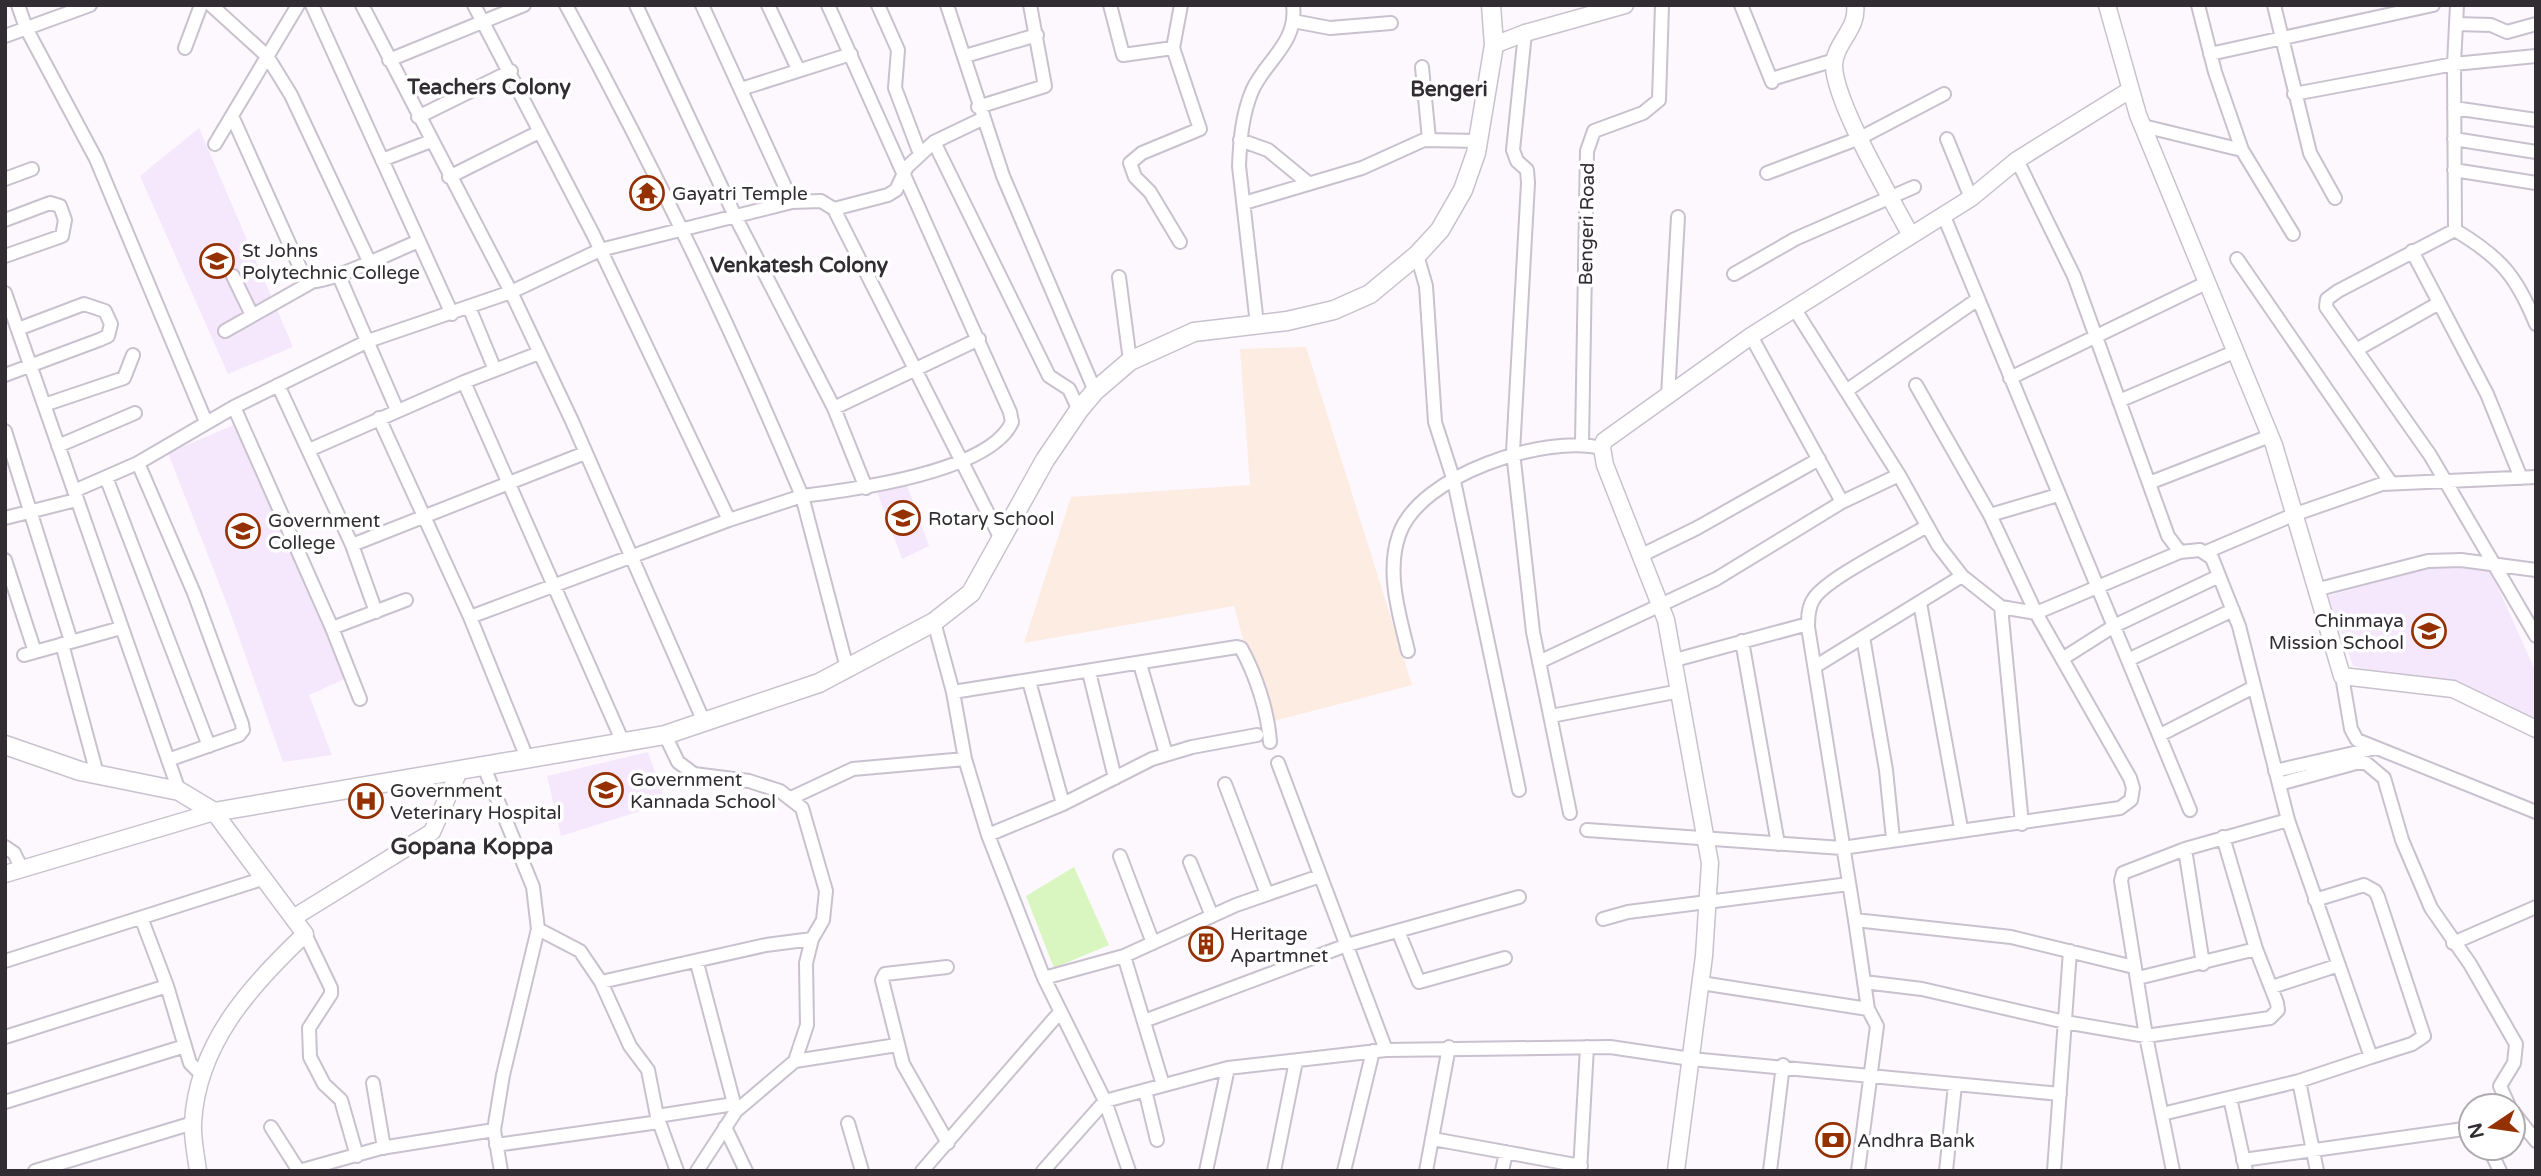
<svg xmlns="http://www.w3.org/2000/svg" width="2541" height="1176" viewBox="0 0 2541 1176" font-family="'Varela Round',sans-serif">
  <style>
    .commercial { fill: #fdece1 }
    .built { fill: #f5e8fc }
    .green { fill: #d9f6c0 }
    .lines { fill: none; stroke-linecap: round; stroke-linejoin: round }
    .minor-casing { stroke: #c9c1ce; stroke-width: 16 }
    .tertiary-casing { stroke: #c9c1ce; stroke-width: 19 }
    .secondary-casing { stroke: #c9c1ce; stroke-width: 21 }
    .minor { stroke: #fff; stroke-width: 12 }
    .tertiary { stroke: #fff; stroke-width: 16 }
    .secondary { stroke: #fff; stroke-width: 18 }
    .labels { text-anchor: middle; stroke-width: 7; stroke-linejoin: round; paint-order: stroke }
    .poi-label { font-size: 19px; fill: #312d32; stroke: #fff; text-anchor: start }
    .street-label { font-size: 19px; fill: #312d32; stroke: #fff }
    .neighbourhood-label { font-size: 21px; font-weight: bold; fill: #312d32; stroke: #fff }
    .quarter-label { font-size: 23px; font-weight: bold; fill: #312d32; stroke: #fff }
  </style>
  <rect width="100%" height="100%" fill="#fcf8fe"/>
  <!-- commercial -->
  <path class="commercial" d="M1306,347L1412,685L1266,723L1234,606L1024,643L1071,497L1250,485L1240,349Z"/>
  <!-- built -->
  <path class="built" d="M199,128L293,347L228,374L140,176Z
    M241,422L349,677L309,695L332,755L283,762L229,609L168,453Z
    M907,485L929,546L902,559L876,489Z
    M2437,565L2488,566L2536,672V718L2432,684L2353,666L2328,596Z
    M648,752L666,803L561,836L547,776Z"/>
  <!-- green -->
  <path class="green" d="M1074,867L1109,945L1054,968L1026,896Z"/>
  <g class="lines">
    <!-- minor casing -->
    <g class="minor-casing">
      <path id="minor" d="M18,5L26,28L96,159L206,422
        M211,5L267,56L291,95L369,261
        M312,5L452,314
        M362,5L511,292L572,421L704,722
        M474,5L593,234L729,520
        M566,5C653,165 732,328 802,496C852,490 990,472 1012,422L1010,412L828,5
        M636,5L735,216L834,408L866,488
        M702,5L792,202
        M768,5L798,69
        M878,5L898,50L895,88L920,154
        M947,5L1003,176L1095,391
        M1110,5L1123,55L1173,48
        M1741,5L1772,82
        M2198,5L2215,72L2242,150L2293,234
        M2274,5L2310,153L2335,198
        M2457,5L2454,64L2455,230L2338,291L2327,299L2326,307L2430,455L2536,636
        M1293,21L1330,28L1391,23
        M2456,24L2491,25L2507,32L2536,24
        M1525,33L1513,150L1517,161L1527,170L1528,183L1513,452L1533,632L1570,813
        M5,36L90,5
        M185,48L201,5
        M2210,54L2433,5
        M965,56L1037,35
        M389,60L524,5
        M1422,67L1429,139
        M1775,78L1835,60
        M741,89L851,54
        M2294,94L2454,64L2536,56
        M978,107L1045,86L1030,5
        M2454,108L2536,120
        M232,116L306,281C323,287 398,249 419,241
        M418,117L511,71
        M2143,126L2242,150
        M1947,139L1971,198
        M2454,139L2536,152
        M1240,140L1268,150L1307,182
        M934,142L1049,376L1069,389L1079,410
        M215,144L298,5
        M382,160L431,141
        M2017,160L2074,276L2168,536L2180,552L2200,550L2212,558L2239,626L2288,820L2371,1057L2299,1081L2317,1171
        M2454,170L2536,183
        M1767,173L1860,138L1944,94
        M449,177L539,132
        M5,179L32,169
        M1244,203L1362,168L1424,140L1479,141
        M834,209L888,195L896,190L907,167L934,142L982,119
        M1943,214L2190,810
        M5,220L50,203L60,206L65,220L62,236L5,256
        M2455,230C2500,257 2516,275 2536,324
        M1180,242L1150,192L1135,177L1130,163L1142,153L1200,129L1173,48L1181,5
        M2412,251L2487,394L2521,478
        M1417,255L1426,286L1435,422L1454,481L1519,790
        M2237,259L2391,483
        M1734,274L1795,239L1914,187
        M233,276L252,315
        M339,276L397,410
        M1119,277L1130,361
        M5,293L179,791
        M469,307L495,370
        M1794,308L1899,475L1938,545L1962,576L2001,607L2036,613L2180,552
        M1257,324L1239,166C1240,141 1242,115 1252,91C1265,61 1298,43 1293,5
        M225,331L310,283
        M1751,336L1842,502L1899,475
        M2356,350L2439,303
        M5,375L99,340L108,336L111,324L105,311L84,304L18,329
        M2010,378L2206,283
        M464,382L622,740
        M278,385L352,545L376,612
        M1846,391L1978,299
        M1668,396L1678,217
        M2119,401L2234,352
        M44,405L124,378L133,355
        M234,407L332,628L360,699
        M834,408L979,339
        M379,418L470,617L527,758
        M5,431L71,641
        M1582,443L1587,151L1594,131L1643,113L1659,100L1662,5
        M58,446L135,413
        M309,450L464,382L539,353
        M138,463L194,593L242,724L243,730L239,735L168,760
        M106,477L209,746
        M2149,483L2270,436
        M74,491L138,463L234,407L368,341L511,292L600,250L792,202L821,201L834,209L1001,539
        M1990,515L2058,495
        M5,518L76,500
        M1927,526C1903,541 1824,579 1813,600C1808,608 1808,618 1808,627L1855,920L2011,937L2134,967
        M352,545L585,453
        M2206,552L2293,515L2382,484L2536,477
        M1640,556L1697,528L1819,459
        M5,560L35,652
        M2315,590L2428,561L2461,560L2536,570
        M1920,603L1961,828
        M2001,607L2022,824
        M470,617L729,520L802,496L847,668
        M934,622L953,692L965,759L988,835L1044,978L1105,1101L1129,1171
        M332,628L406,600
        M1863,637L1886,770L1893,839
        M1742,641L1778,844
        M62,644L97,774
        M1408,651C1399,614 1386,572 1399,535C1419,475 1545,434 1602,448
        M24,655L121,628
        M2062,659L2114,626L2219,576
        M2130,659L2233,610
        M1675,660L1808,624
        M1539,662L1716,579L1842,502
        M1140,664L1166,754
        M1816,666L1962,576
        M1089,672L1115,778
        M2342,676L2351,729L2357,740L2536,812
        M1029,681L1063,804
        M953,692L1237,647L1241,648C1256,675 1268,712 1270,742
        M1551,716L1680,691
        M665,735L678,762L694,774L749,781L780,791L802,808L826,891L823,920L812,939L806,963L807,1025L795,1061L736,1111L697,1171
        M2160,735L2254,687
        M1278,763L1386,1050
        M484,767L533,887L538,929L503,1075L494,1130L501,1171
        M2275,771L2376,748
        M1225,784L1267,894
        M2279,784L2356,763H2366L2384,778L2402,840L2431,908L2470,964L2516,1044L2514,1063L2500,1086L2509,1106
        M791,798L853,769L965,759
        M1587,830L1842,848L2120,808L2131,800L2133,788L2130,778L2036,613L1990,515L1916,385
        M988,835L1063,804L1152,759L1192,747L1257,735
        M5,847L14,853L22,869
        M2185,849L2203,964
        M1120,856L1153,943
        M1190,862L1212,916
        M2315,900L2364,885L2375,891L2378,897L2424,1036L2412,1044L2371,1057
        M1603,919L1628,912L1849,884
        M142,920L167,986L190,1063L202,1075
        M1855,920L1868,1009L1877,1026L1858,1171
        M538,929L580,951L601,982L630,1046L648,1070L657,1116L677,1171
        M1398,931L1419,982L1505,958
        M305,934L331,988V994L309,1028L310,1057L324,1084L341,1100L357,1156
        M2453,943L2536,907
        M1124,956L1163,1085
        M5,961L262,879
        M697,963L736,1111
        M947,967L885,974L882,980L903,1064L948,1143
        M1044,978L1124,956L1236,905L1320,876
        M2138,978L2256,949
        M601,982L766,945L812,939
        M1864,982L1922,989L2065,1022L2146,1036L2270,1018L2278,1010L2277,1003L2256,949L2223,837
        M1701,983L1868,1009
        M2272,987L2339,965
        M1144,1021L1347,945L1519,897
        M5,1037L167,986
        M795,1061L897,1045
        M373,1083L384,1148
        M1145,1090L1157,1140
        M2230,1098L2246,1171
        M5,1102L185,1046
        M2513,1112L2536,1141
        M2162,1114L2299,1081
        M657,1116L734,1104
        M848,1123L862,1171
        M271,1127L299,1171
        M725,1127L746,1171
        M1433,1139L1581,1166
        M496,1145L659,1122
        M2489,1148L2500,1171
        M2243,1160L2471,1128
        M35,1171L193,1123
        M299,1171L381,1148L494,1130
        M922,1171L1060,1012
        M1043,1171L1105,1101L1228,1068L1386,1050L1610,1047L1691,1059L2060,1094
        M1206,1171L1228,1068
        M1274,1171L1296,1061
        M1344,1171L1373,1051
        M1426,1171L1449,1047
        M1502,1171L1506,1152
        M1580,1171L1587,1047
        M1770,1171L1783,1065
        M1946,1171L1955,1085
        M2054,1171L2070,951
        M2173,1171L2146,1036L2121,881L2123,873L2185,849L2288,820"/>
    </g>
    <!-- tertiary casing -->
    <g class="tertiary-casing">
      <path id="tertiary" d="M1855,5C1859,29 1834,43 1834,66C1835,103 1891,198 1910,234
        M2107,5L2138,115L2274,445L2342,676L2453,689L2536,729
        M1494,45L1525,33L1625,5
        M5,874L214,812L305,934C251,985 197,1044 193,1123C192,1138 196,1155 198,1171
        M293,918L432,832L459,771
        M1676,1171L1704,956L1710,863L1666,620L1605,465L1602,448L1604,441L1751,336L1971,198L2017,160L2130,90"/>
    </g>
    <!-- secondary casing -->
    <g class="secondary-casing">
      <path id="secondary" d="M5,745L80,771L179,791L214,812L665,735L819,683L934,622L971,593L1045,460L1079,410L1095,391L1130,361L1194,332L1287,321L1334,310L1370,294L1417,255L1440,230L1463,190L1476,153L1494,45L1491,5"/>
    </g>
    <!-- minor -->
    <use href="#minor" class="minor"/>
    <!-- tertiary -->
    <use href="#tertiary" class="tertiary"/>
    <!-- secondary -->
    <use href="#secondary" class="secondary"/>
  </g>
  <!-- icons -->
  <defs>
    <g id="temple-ring" transform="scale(1.75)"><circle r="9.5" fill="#fff" stroke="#953001" stroke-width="1.5"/><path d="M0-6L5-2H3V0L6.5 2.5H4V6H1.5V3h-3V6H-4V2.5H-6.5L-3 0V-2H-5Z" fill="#953001"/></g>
    <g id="university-ring" transform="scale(1.75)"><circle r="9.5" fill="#fff" stroke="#953001" stroke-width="1.5"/><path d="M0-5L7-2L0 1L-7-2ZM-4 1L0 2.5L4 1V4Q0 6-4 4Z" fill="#953001"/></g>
    <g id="school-ring" transform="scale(1.75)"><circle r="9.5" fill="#fff" stroke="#953001" stroke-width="1.5"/><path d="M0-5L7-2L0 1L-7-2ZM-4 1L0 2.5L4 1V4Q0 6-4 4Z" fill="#953001"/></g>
    <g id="hospital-ring" transform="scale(1.75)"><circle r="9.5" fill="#fff" stroke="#953001" stroke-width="1.5"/><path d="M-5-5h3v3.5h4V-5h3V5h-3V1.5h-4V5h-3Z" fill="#953001"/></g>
    <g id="building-ring" transform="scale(1.75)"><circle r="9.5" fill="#fff" stroke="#953001" stroke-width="1.5"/><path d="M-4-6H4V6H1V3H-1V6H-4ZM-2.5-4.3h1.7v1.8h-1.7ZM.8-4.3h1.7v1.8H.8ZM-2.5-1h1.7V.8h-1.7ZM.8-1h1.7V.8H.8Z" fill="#953001"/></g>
    <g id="bank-ring" transform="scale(1.75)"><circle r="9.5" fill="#fff" stroke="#953001" stroke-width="1.5"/><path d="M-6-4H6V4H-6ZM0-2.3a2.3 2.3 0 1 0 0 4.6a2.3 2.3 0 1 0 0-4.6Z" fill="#953001"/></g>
  </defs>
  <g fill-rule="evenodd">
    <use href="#temple-ring" x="647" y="193"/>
    <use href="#university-ring" x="217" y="261"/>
    <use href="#school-ring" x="903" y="518"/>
    <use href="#university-ring" x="243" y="531"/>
    <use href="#school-ring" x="2429" y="631"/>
    <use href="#school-ring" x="606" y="790"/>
    <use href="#hospital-ring" x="366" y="801"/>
    <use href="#building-ring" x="1206" y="944"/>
    <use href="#bank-ring" x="1833" y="1140"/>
  </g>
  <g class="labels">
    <!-- poi labels -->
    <g class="poi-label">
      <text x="672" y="200">Gayatri Temple</text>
      <text x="242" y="257">St Johns<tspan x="242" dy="22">Polytechnic College</tspan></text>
      <text x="928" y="525">Rotary School</text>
      <text x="268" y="527">Government<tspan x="268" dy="22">College</tspan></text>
      <text x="2404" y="627" text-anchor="end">Chinmaya<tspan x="2404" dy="22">Mission School</tspan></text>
      <text x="630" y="786">Government<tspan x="630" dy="22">Kannada School</tspan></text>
      <text x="390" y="797">Government<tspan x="390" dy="22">Veterinary Hospital</tspan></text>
      <text x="1230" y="940">Heritage<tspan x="1230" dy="22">Apartmnet</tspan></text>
      <text x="1857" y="1147">Andhra Bank</text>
    </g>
    <!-- street labels -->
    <g class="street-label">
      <text transform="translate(1586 224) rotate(-89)" y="7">Bengeri Road</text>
    </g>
    <!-- neighbourhood labels -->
    <g class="neighbourhood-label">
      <text x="489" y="94">Teachers Colony</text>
      <text x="1449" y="96">Bengeri</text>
      <text x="799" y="272">Venkatesh Colony</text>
    </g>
    <!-- quarter labels -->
    <g class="quarter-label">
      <text x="472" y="854">Gopana Koppa</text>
    </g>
  </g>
  <!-- border -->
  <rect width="2541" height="1176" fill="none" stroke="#312d32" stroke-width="14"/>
  <!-- north arrow -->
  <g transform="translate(2492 1127) rotate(257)"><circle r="33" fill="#ffffff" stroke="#adabad" stroke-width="2"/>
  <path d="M0-5L12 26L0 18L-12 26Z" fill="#953001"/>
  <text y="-10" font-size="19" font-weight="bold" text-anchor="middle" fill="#312d32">N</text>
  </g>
</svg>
